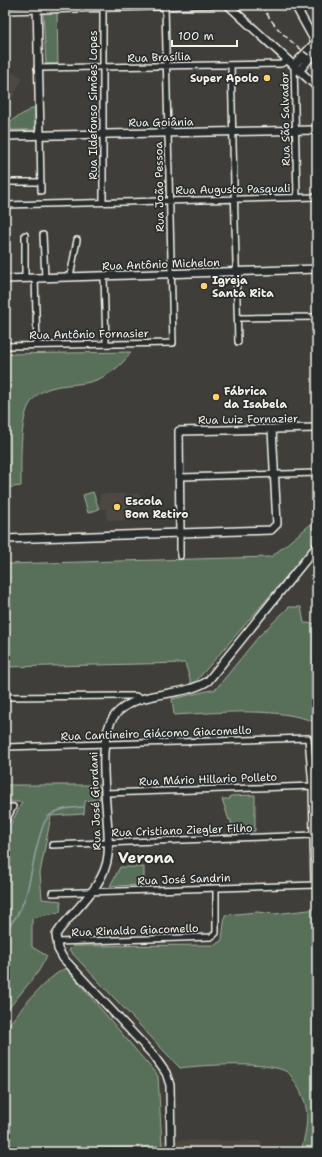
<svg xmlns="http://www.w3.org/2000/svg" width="322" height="1157" viewBox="0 0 322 1157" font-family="'Shantell Sans',sans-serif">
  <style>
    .built { fill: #4d4a43 }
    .green { fill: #596f5a; stroke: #a6b0a1 }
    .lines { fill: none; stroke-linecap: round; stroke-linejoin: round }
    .stream { stroke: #90a19f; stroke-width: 1.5 }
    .street-casing { stroke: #f4f1e8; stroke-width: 8 }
    .secondary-casing { stroke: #f4f1e8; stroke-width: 10 }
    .street { stroke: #2a2d2e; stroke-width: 5 }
    .secondary { stroke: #2a2d2e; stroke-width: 7 }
    .rail { stroke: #f4f1e8; stroke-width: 1.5; stroke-dasharray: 6 3; stroke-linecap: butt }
    .poi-dot { fill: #ffd166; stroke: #2a2d2e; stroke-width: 1.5 }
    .labels { text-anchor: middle; stroke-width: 3.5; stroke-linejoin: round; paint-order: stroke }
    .street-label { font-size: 11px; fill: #f4f1e8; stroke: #2a2d2e }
    .poi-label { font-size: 11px; font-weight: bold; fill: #f4f1e8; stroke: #2a2d2e; text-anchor: start }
    .district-label { font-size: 15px; font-weight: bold; fill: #f4f1e8; stroke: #2a2d2e }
  </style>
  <rect width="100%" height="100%" fill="#3f3e3a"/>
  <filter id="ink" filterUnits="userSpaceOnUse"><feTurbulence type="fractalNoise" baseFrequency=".025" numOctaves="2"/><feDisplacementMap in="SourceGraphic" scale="8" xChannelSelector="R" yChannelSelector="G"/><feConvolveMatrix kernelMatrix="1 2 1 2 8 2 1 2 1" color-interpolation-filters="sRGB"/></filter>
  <g filter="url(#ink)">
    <!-- built -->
    <path class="built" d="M5,68L23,78L5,111Z
      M100,494H139L141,506L127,507V521L107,520L106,509L100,508Z
      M162,1140L262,1141L261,1152H52L53,1150L162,1145Z"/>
    <!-- green -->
    <path class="green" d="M57,12L58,64H46L43,13Z
      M35,107V130H5V124Z
      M131,352C122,366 106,378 90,382C69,387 45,382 31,402C19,418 21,466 21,486L5,488V354Z
      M93,492L99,509L88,513L83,495Z
      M317,519V541L192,686L185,663L5,667V564L271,557Z
      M289,607H301L304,623L317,624V723C279,706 215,713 174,715L172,699L216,689L259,636Z
      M5,785H100V799L85,801L84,814L51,816L40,873L42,899L61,901L60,912L32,918V947L47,956L38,972L5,1013V836L22,802H5Z
      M255,795V831L232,832L231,820H229L222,799H230V796Z
      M120,867H144V885L110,886Z
      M317,909V1152H301C307,1126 312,1108 296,1084C293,1080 291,1074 287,1072C270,1061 201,1065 180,1068L69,950L73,946L215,945L222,940L225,915L257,912L275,914Z
      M66,968L158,1076L162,1146L53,1150L52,1152H5V1030C18,1012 46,977 66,968Z"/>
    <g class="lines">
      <!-- stream -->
      <path class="stream" d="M5,930C31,906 29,871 39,839C41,832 43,822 48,817C57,808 72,808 83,807"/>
      <!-- street casing -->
      <g class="street-casing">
        <path id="street" d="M103,8V202
          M5,11L221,5
          M231,65L238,342
          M294,65L297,197
          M37,68L281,64L285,62L286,58
          M40,135L41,191
          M5,182H41
          M5,205L317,197
          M43,235L45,278
          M70,277L77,240
          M104,277L106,343
          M25,278V235
          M35,278L37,345
          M238,318L317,317
          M5,346L173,343L165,7
          M180,477L317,473
          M180,534V556
          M5,697L122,696H136L141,700
          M5,747L308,738L312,786L314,885
          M106,793L312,786
          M5,807H13L5,823
          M52,845L313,835
          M52,893L316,885
          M56,942L211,937L216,933V888"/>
      </g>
      <!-- secondary casing -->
      <g class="secondary-casing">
        <path id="secondary" d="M37,5L40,135
          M228,5L317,87
          M295,5L317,45
          M294,65L315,43
          M300,70L317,49
          M5,136L317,130
          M5,279L317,269
          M180,534L179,431L317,428
          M5,539L271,530L277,524L272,429
          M171,1152L170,1085L166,1073L154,1056L63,958L58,949L56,935C60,928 66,922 71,916C86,899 106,879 108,855C112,819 90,735 119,711C144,689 181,698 208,681L317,546"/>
      </g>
      <!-- street -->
      <use href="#street" class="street"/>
      <!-- secondary -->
      <use href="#secondary" class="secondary"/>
      <!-- rail -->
      <path class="rail" d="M262,5C274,30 296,46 317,61"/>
    </g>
  </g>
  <!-- markers -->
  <g class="poi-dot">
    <circle cx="267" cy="78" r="4"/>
    <circle cx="204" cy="286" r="4"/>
    <circle cx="216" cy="397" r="4"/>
    <circle cx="117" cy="507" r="4"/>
  </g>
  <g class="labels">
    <!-- street labels -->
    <g class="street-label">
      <text transform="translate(159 57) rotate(-2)" y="4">Rua Brasília</text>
      <text transform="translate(93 105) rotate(-90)" y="4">Rua Ildefonso Simões Lopes</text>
      <text transform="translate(285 119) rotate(-91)" y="4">Rua São Salvador</text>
      <text transform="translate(161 122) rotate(-1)" y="4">Rua Goiânia</text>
      <text transform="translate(159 187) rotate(-91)" y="4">Rua João Pessoa</text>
      <text transform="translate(233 189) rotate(-1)" y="4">Rua Augusto Pasquali</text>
      <text transform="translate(161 264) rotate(-2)" y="4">Rua Antônio Michelon</text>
      <text transform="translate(89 334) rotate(-1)" y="4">Rua Antônio Fornasier</text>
      <text transform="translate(248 419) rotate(-1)" y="4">Rua Luiz Fornazier</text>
      <text transform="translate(156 733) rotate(-2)" y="4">Rua Cantineiro Giácomo Giacomello</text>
      <text transform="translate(208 779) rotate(-2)" y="4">Rua Mário Hillario Polleto</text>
      <text transform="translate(95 801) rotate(-92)" y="4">Rua José Giordani</text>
      <text transform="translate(182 830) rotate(-2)" y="4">Rua Cristiano Ziegler Filho</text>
      <text transform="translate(184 879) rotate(-2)" y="4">Rua José Sandrin</text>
      <text transform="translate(135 930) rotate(-2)" y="4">Rua Rinaldo Giacomello</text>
    </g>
    <!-- poi labels -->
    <g class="poi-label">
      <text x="259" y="82" text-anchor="end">Super Apolo</text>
      <text x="212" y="284">Igreja<tspan x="212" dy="13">Santa Rita</tspan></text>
      <text x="224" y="395">Fábrica<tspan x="224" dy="13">da Isabela</tspan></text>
      <text x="125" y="505">Escola<tspan x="125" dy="13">Bom Retiro</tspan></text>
    </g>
    <!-- district labels -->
    <g class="district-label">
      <text x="146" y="863">Verona</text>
    </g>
  </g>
  <!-- margin -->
  <rect width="322" height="1157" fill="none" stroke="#2a2d2e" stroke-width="20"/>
  <rect x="10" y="10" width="302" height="1137" fill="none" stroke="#f4f1e8" stroke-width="1.5" filter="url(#ink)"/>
  <!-- scale -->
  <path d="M172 40v6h65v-6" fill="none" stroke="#f4f1e8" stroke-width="2"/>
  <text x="178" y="40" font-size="12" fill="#f4f1e8" stroke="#2a2d2e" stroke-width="3" paint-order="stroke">100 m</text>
</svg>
